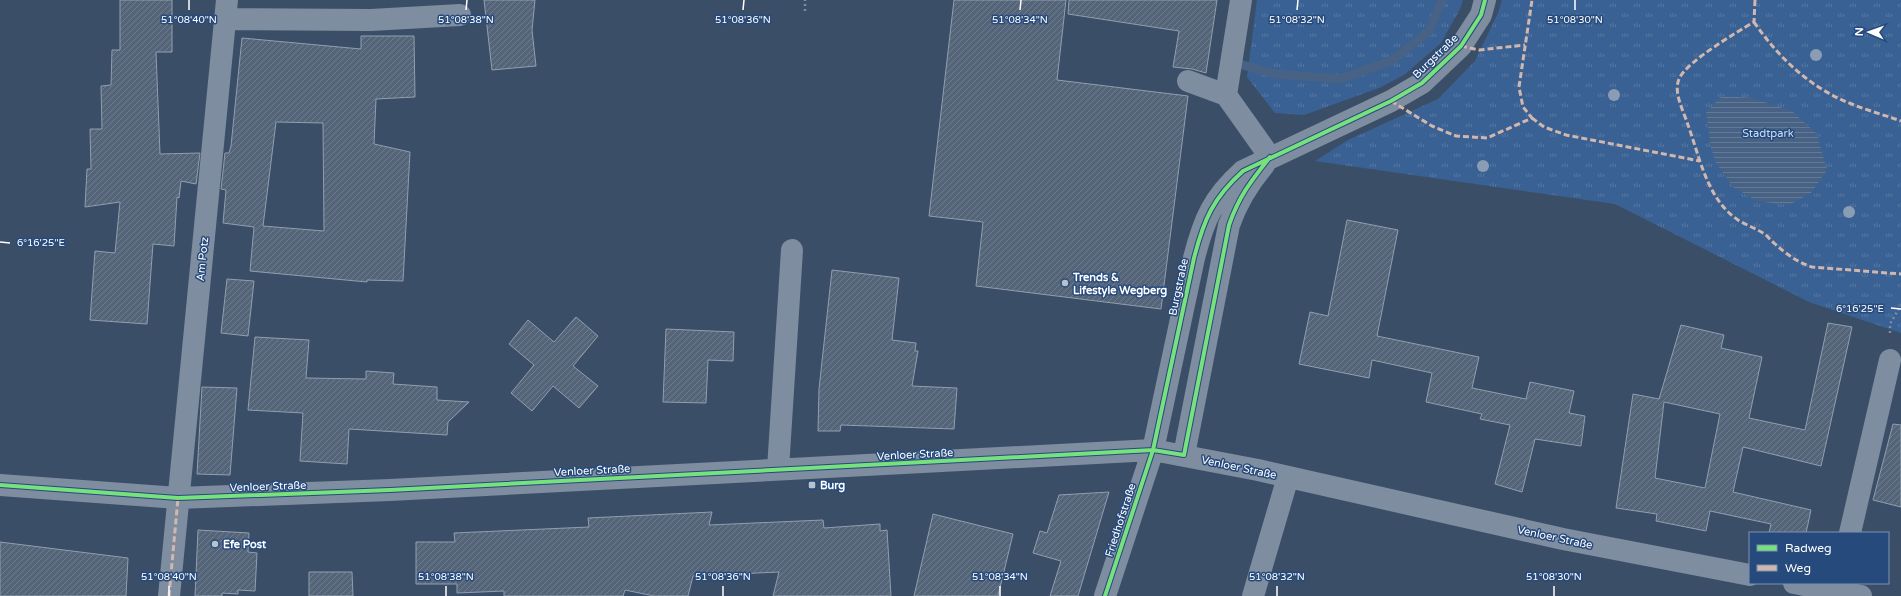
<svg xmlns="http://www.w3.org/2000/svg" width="1901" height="596" viewBox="0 0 1901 596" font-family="'Varela Round',sans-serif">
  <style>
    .grass { fill: url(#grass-tufts) }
    .water { fill: url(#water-rules) }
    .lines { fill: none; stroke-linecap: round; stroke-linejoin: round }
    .stream { stroke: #476285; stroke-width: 9 }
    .building { fill: url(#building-hatch); stroke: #929eae; fill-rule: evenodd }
    .path { stroke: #7e8d9f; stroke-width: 2.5; stroke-dasharray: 2 3; stroke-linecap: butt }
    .minor { stroke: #7e8d9f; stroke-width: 22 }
    .quiet { stroke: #d1b7ad; stroke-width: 3; stroke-dasharray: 6 3; stroke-linecap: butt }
    .cycleway-casing { stroke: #264a7c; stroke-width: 6 }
    .cycleway { stroke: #77e17e; stroke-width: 4 }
    .tree { fill: #8b9db5 }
    .ticks { fill: none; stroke: #fff; stroke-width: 1.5 }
    .poi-dot { fill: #bac1ca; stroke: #264a7c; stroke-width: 1.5 }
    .labels { text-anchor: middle; stroke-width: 3; stroke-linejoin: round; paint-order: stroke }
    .street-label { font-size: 11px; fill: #fff; stroke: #264a7c }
    .park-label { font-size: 11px; fill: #cddef4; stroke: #264a7c }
    .poi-label { font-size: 11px; font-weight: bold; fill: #fff; stroke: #264a7c; text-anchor: start }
    .ticks-label { font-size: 10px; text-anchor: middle; fill: #fff; stroke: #264a7c; stroke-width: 3; stroke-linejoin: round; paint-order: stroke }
  </style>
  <defs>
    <pattern id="grass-tufts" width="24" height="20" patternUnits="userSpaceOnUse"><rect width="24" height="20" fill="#396193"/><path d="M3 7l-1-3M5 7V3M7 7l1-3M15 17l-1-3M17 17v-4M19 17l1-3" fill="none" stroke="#5779a3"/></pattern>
    <pattern id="water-rules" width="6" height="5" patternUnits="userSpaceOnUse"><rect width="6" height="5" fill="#476285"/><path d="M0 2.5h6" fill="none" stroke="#637a97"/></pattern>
    <pattern id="building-hatch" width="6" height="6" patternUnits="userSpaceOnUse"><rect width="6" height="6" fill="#54657a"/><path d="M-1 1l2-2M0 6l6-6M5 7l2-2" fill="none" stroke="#6e7c8e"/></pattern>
  </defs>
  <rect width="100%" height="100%" fill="#3a4e68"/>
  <!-- grass -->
  <path class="grass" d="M1257,0H1463L1460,9L1441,43L1404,75L1379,88L1304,115L1275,113L1247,77Z
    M1502,0H1901V333L1809,302L1615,204L1315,161L1348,140L1438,99L1475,61L1498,13Z"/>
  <!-- water -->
  <path class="water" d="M1722,96L1752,98L1792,111L1817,134L1827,170L1811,193L1789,205L1757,201L1733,187L1716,163L1711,148L1706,112Z"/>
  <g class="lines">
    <!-- stream -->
    <path class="stream" d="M1232,62L1275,74L1341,79L1393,60L1429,31L1442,0"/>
  </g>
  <!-- building -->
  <path class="building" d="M120,0H172V52H156L160,154L200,153L196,184L181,181L179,198L177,197L174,246L153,244L147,324L90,320L95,251L115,253L120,202L85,207L87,169H91L90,129H102L101,86L111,85L112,50H120Z
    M484,0H535L532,30L536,66L492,70Z
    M954,0H1066L1057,80L1188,96L1161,309L976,286L983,222L929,216Z
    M1069,0H1217L1206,73L1192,69L1173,67L1179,31L1068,14Z
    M361,36H414L415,97L376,99L374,144L410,152L403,281L367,280V282L250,271L254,227L223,223L226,190L221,189L225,153H229L231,146L242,38L361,49ZM276,122L323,123L324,231L263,226Z
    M1347,220L1398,230L1377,336L1479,357L1472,388L1526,399L1530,382L1574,391L1569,413L1585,416L1581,446L1535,439L1522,492L1495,484L1510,425L1480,419L1482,414L1426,402L1432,373L1372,360L1369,378L1299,364L1310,312L1328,316Z
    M832,270L899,278L892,340L916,343L915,351H918L912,386L957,388L954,429L841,425L840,431H818L819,389Z
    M227,279L254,281L248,336L221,333Z
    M576,317L598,336L573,366L598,386L579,408L553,386L532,411L511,393L534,365L509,344L528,320L554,342Z
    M1828,323L1852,327L1821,466L1743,447L1733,492L1811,510L1806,533H1769L1771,524L1710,511L1706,531L1656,521L1657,514L1616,508L1633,394L1659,399L1681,325L1724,335L1721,348L1762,357L1749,418L1805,430ZM1664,402L1720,414L1705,488L1655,478Z
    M666,329L734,332L733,361L708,360L706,403L663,402Z
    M255,337L309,340L306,378L366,379V371L394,373L393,384L437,387V400L469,402L448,422L447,435L349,429L347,464L300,461L303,413L248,410Z
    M202,387L237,388L230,475L197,474Z
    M1893,424L1901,425V507L1873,500Z
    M1109,492L1078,596H1050L1061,561L1033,553L1040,531L1047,533L1059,495Z
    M712,512L709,525L823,520L824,528L880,524V531L887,530L891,596H773L779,572L693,576L688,596H654L625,590L623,596H504V591L457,593V584H416V542H455L454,533L589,527L588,518Z
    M933,514L1013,534L998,596H914Z
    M198,530L249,533L248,552L257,553L255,591L238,590V594L222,593V596H195Z
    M0,542L128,558L126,596H0Z
    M309,572H352L353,596H309Z"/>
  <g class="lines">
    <!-- path -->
    <path class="path" d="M805,11V0
      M1890,333V324L1901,305"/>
    <!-- minor -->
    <path class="minor" d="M1241,0L1226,95L1270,157
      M226,19L371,20L460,15
      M1188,81L1226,95
      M1184,455L1229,225C1237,202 1248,184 1264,165
      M778,469L792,250
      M0,485L178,498L390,490L1153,450L1258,470L1563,539L1750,575
      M1850,533L1890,360
      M1794,583L1861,596
      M169,596L227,0
      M1105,596L1153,450L1194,258C1204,219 1213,198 1243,171L1391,101L1422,83L1461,46L1481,15L1485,0
      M1253,596L1288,477"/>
    <!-- quiet -->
    <path class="quiet" d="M1755,0L1754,22C1737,32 1686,62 1679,79C1673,93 1684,112 1688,125C1700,158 1707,199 1738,220C1746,225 1755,228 1763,233C1767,235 1770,240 1774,243C1786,254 1797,262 1812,267L1901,274
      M1754,22C1776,54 1804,82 1840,99C1859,108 1881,114 1901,121
      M1461,46L1479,50L1525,45
      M1391,101L1432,126L1456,136L1487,138L1532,118L1523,107L1519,87L1532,0
      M1532,118L1544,127L1566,135L1700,161
      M169,596L178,498"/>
    <!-- cycleway casing -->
    <g class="cycleway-casing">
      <path id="cycleway" d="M0,485L178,498L390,490L1153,450L1184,455L1229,225C1239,196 1251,181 1270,157
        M1105,596L1153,450L1194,258C1204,219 1213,198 1243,171L1391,101L1422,83L1461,46L1481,15L1485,0"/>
    </g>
    <!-- cycleway -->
    <use href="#cycleway" class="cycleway"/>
  </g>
  <!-- trees -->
  <g class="tree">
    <circle cx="1816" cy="55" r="6"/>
    <circle cx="1614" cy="95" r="6"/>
    <circle cx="1483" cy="166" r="6"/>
    <circle cx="1849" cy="212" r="6"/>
  </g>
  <!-- ticks -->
  <path class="ticks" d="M189,10V0M466,10L467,0M743,10L744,0M1020,10L1021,0M1297,10L1298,0M1575,10V0M0,242L10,243M1891,308L1901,309M169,596V586M446,596V586M723,596V586M1000,596V586M1277,596V586M1554,596V586"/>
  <!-- markers -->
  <g class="poi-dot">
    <circle cx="1065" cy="283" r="4"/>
    <rect x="808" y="481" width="8" height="8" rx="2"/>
    <circle cx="215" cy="544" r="4"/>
  </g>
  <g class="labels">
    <!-- street labels -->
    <g class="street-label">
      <text transform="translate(1435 56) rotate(-44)" y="4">Burgstraße</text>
      <text transform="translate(202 259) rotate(-84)" y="4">Am Potz</text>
      <text transform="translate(1178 287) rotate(-78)" y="4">Burgstraße</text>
      <text transform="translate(915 454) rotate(-3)" y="4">Venloer Straße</text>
      <text transform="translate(1239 467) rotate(12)" y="4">Venloer Straße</text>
      <text transform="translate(592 470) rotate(-3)" y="4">Venloer Straße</text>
      <text transform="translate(268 486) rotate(-2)" y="4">Venloer Straße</text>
      <text transform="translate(1120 520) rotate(-72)" y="4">Friedhofstraße</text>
      <text transform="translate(1555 537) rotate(12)" y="4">Venloer Straße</text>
    </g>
    <!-- park labels -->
    <g class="park-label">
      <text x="1768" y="137">Stadtpark</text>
    </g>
    <!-- poi labels -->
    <g class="poi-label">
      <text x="1073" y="281">Trends &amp;<tspan x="1073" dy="13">Lifestyle Wegberg</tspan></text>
      <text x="820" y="489">Burg</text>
      <text x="223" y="548">Efe Post</text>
    </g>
  </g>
  <g class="ticks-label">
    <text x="189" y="23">51°08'40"N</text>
    <text x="466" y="23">51°08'38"N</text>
    <text x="743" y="23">51°08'36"N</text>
    <text x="1020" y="23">51°08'34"N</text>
    <text x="1297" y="23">51°08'32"N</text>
    <text x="1575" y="23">51°08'30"N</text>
    <text x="41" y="246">6°16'25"E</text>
    <text x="1860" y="312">6°16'25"E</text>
    <text x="169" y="580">51°08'40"N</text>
    <text x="446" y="580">51°08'38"N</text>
    <text x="723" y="580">51°08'36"N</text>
    <text x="1000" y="580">51°08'34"N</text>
    <text x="1277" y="580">51°08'32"N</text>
    <text x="1554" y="580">51°08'30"N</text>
  </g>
  <!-- legend -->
  <rect x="1749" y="532" width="140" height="52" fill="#264a7c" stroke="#7d92b0"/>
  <rect x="1757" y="545" width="20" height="6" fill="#77e17e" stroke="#7d92b0"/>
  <text x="1785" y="552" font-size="12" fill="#ffffff">Radweg</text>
  <rect x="1757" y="565" width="20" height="6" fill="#d1b7ad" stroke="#7d92b0"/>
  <text x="1785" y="572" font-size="12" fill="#ffffff">Weg</text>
  <!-- north arrow -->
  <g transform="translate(1869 32) rotate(272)" stroke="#264a7c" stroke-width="3" paint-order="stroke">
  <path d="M0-3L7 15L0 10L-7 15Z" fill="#ffffff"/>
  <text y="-6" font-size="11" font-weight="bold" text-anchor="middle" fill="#ffffff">N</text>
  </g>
</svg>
